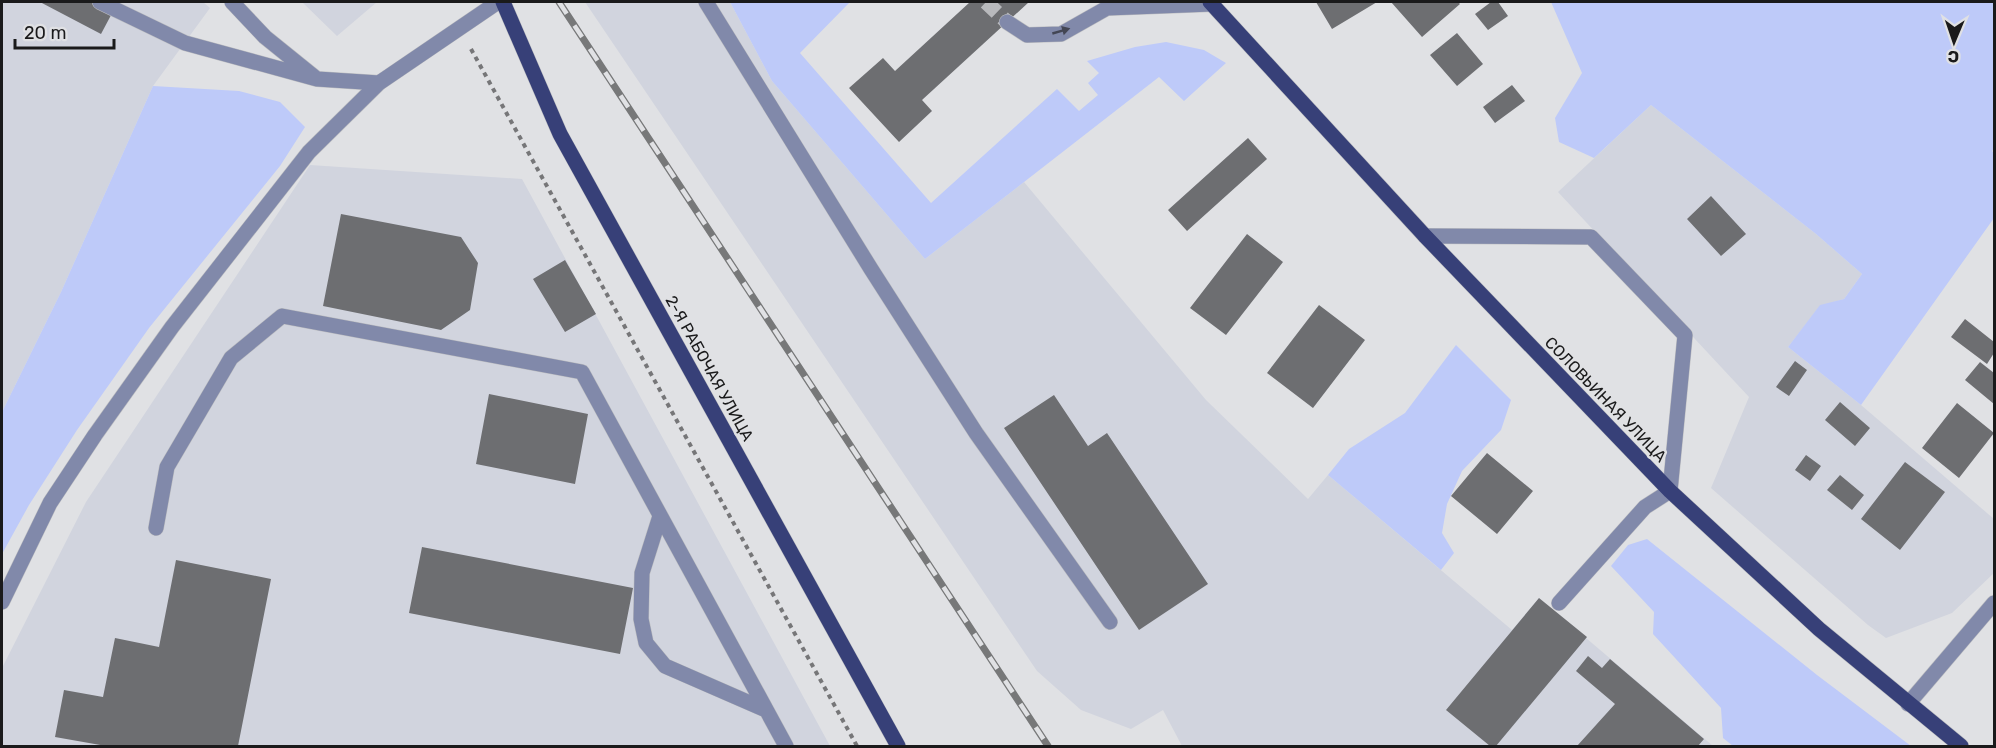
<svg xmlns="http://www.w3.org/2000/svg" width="1996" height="748" viewBox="0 0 1996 748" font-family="Rubik,sans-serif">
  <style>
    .built { fill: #d1d4de }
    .green { fill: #becaf9 }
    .building { fill: #6d6e71 }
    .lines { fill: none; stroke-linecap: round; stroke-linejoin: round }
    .minor-tunnel { stroke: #b8b9bc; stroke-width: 15; stroke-dasharray: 15 8; stroke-linecap: butt }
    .minor-casing { stroke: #bcbdc0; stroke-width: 16 }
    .major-casing { stroke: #bcbdc0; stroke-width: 16 }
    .path { stroke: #767678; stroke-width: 4; stroke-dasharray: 4.5 4.5; stroke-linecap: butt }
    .minor { stroke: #8189aa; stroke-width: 15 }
    .major { stroke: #374078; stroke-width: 15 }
    .rail-casing { stroke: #777879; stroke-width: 7 }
    .rail { stroke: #e0e1e4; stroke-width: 4.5; stroke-dasharray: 14; stroke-linecap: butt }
    .oneway { fill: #434654 }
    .labels { text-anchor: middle; stroke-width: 5; stroke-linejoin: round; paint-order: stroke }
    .street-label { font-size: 16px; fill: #1a1a1b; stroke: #e0e1e4 }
  </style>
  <rect width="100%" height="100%" fill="#e0e1e4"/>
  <!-- built -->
  <path class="built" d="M2,2H203L210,8L153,86L61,292L2,412Z
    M302,2H377L337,36Z
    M585,2H730L772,81L925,259L1024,182L1206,400L1308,499L1328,475L1512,630L1539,598L1713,746H1182L1163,710L1131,729L1081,710L1037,671Z
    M1651,105L1816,234L1862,274L1844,299L1820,306L1788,347L1861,405L1994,519V573L1952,613L1886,638L1868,625L1711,488L1749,397L1558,192Z
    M310,165L522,179L830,746H2V668L86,502Z"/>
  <!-- green -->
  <path class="green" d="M730,2H850L800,53L931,203L1057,89L1079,111L1098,95L1088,83L1099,73L1087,61L1135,47L1166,42L1204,50L1226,63L1184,101L1159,77L925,259L772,81Z
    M1551,2H1994V149L1992,151L1994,153V218L1861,405L1788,347L1820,305L1844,299L1862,274L1816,234L1651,105L1594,158L1559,142L1555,118L1582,73Z
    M153,86L239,91L280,102L305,127L280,166L149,328L77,430L29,505L2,554V412L61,292Z
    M1456,345L1511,400L1501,430L1462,471L1447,504L1442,533L1454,553L1441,570L1328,475L1349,449L1405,413Z
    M1647,539L1817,675L1911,746H1733L1723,738L1721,708L1653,634L1654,612L1611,566L1628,545Z"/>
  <!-- building -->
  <path class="building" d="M40,2H118L101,34Z
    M970,2H1029L922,100L932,111L899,142L849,88L883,58L895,71Z
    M1316,2H1377L1332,29Z
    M1391,2H1458L1460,4L1422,37Z
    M1491,2H1498L1508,16L1488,30L1475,14Z
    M1457,33L1483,64L1457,86L1430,55Z
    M1512,85L1525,101L1495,123L1483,107Z
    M1248,138L1267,159L1187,231L1168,210Z
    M1711,196L1746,234L1721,256L1687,219Z
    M341,214L461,237L478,263L470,310L441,330L323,306Z
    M1247,234L1283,262L1226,335L1190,308Z
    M565,260L596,314L565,332L533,279Z
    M1319,305L1365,340L1313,408L1267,373Z
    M1965,319L1994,342V353L1987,364L1951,337Z
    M1795,361L1807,370L1789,396L1776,387Z
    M1980,362L1994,373V404L1965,380Z
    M489,394L588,414L575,484L476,464Z
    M1054,395L1088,446L1107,433L1208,584L1139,630L1004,428Z
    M1840,402L1870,428L1855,446L1825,420Z
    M1957,403L1994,433L1959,478L1922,448Z
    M1487,453L1533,491L1497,534L1451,496Z
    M1806,455L1821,466L1810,481L1795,470Z
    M1905,462L1945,492L1900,550L1861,519Z
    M1840,475L1864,495L1852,510L1827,490Z
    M422,547L633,588L620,654L409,613Z
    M176,560L271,579L238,746H106L55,737L64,690L103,697L115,638L159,647Z
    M1539,598L1587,637L1496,746H1490L1446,710Z
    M1588,656L1602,668L1610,659L1704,739L1698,746H1577L1615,704L1576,671Z"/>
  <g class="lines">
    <!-- minor-tunnel -->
    <path class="minor-tunnel" d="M986,2L1007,22"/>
    <!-- minor casing -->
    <g class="minor-casing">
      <path id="minor" d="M100,2L185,43L317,79
        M232,2L265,37L317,79L379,83
        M706,2L871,269L976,433L1110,622
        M1007,22L1027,35L1061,34L1107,8L1212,4
        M1425,236L1591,237L1685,335L1670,491L1645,507L1559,603
        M660,516L642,573L641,619L646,643L665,666L766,710
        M156,528L167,467L231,358L282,316L582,372L786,746
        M2,602L50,503L95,435L172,327L309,152L379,83L498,2
        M1908,704L1994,603"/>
    </g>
    <!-- major casing -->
    <g class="major-casing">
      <path id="major" d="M503,2L560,134L898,746
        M1210,2L1425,236L1670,491L1819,629L1961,746"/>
    </g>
    <!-- path -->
    <path class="path" d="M471,49L857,746"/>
    <!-- minor -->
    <use href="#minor" class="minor"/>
    <!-- major -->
    <use href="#major" class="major"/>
    <!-- rail casing -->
    <g class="rail-casing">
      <path id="rail" d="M559,2L1048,746"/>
    </g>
    <!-- rail -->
    <use href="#rail" class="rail"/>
  </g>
  <!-- one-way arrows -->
  <defs><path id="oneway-solid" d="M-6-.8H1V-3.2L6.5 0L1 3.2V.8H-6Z" transform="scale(1.5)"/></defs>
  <use class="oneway" href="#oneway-solid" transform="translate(1061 31) rotate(-16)"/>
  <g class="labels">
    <!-- street labels -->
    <g class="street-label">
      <text transform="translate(710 368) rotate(61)" y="6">2-Я РАБОЧАЯ УЛИЦА</text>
      <text transform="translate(1606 399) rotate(46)" y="6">СОЛОВЬИНАЯ УЛИЦА</text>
    </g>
  </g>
  <!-- border -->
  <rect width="1996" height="748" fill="none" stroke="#1a1a1b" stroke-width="6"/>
  <!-- north arrow -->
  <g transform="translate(1954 42) rotate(182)" stroke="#e0e1e4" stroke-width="4.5" paint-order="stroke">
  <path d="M0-4.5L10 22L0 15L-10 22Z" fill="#1a1a1b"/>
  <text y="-9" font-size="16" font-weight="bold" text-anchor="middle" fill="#1a1a1b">С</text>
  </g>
  <!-- scale -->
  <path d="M15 39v9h99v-9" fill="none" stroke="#1a1a1b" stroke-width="3"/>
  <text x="24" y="39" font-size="18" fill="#1a1a1b" stroke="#e0e1e4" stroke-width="4.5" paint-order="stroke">20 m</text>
</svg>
